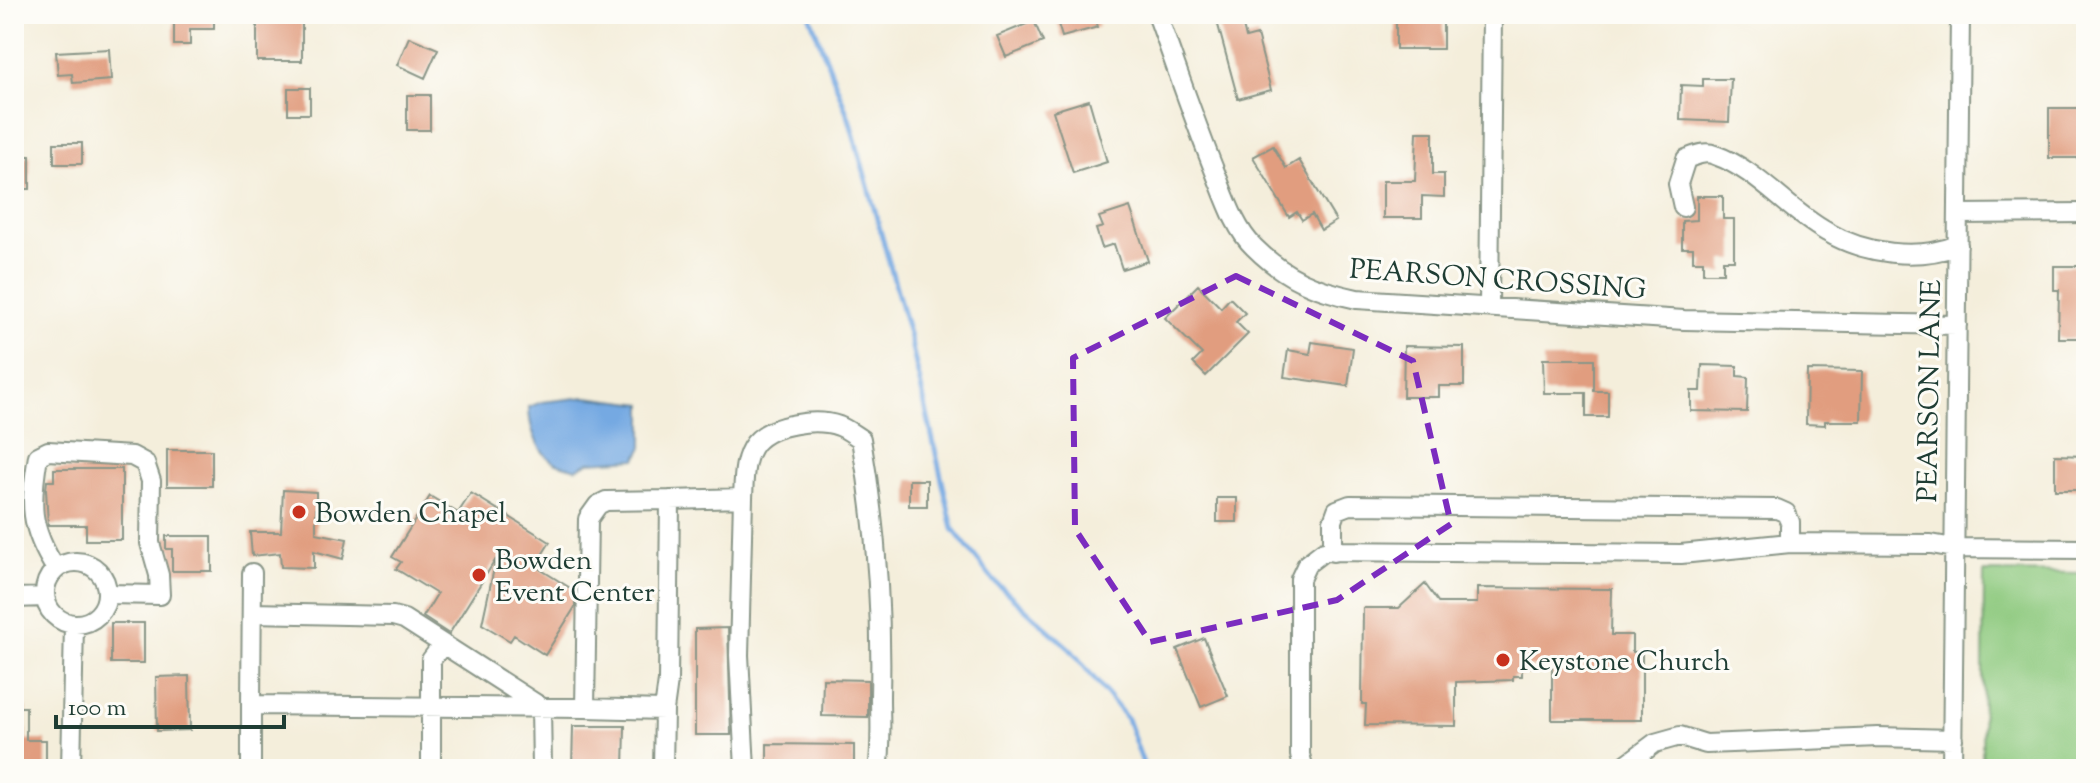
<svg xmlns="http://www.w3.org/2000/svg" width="2100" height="783" viewBox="0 0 2100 783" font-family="'Sorts Mill Goudy',serif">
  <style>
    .green { fill: #8dc97e; stroke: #568359; stroke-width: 2 }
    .water { fill: #75a9e2; stroke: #4a738b; stroke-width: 2 }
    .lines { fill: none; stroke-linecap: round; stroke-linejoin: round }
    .stream { stroke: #75a9e2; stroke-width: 5 }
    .building { fill: #e19d7f }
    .minor-casing { stroke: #8a9688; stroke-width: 22 }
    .minor { stroke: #fff; stroke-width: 18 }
    .marked { fill: none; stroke: #7b2cbf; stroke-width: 6; stroke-dasharray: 16 10; stroke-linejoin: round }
    .poi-dot { fill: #c8321e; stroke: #fdfcf7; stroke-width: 3 }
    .labels { text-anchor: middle; stroke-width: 6; stroke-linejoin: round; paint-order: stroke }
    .street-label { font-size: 28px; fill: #1f3d34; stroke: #fdfcf7 }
    .poi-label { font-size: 28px; fill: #1f3d34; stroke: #fdfcf7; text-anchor: start }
  </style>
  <rect width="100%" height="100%" fill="#fdfcf7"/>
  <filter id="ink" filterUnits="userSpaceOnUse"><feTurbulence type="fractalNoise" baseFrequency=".0125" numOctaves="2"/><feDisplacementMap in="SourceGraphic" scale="16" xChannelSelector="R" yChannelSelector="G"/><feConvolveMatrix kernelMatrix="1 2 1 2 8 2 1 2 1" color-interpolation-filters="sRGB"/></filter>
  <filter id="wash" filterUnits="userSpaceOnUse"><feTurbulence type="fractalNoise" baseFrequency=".006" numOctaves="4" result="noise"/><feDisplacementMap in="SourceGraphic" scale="32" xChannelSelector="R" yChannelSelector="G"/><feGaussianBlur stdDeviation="1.8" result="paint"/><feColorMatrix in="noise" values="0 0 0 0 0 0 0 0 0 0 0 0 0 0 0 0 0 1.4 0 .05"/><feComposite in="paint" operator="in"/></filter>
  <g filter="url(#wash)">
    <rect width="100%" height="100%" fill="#f4eedb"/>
    <!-- green -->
    <path class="green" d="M1984,572L2086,573V769H1982Z"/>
    <!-- water -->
    <path class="water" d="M586,397L643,404V447L636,459L589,462L576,469C569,466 557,465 551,460C536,449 529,425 529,407L542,402Z"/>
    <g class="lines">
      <!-- stream -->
      <path class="stream" d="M809,14L849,118L909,334L953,529L994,581L1071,650L1127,719L1145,769"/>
    </g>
    <g id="blocks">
      <!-- building -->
      <path class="building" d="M174,14H214V29H190V45H174Z
        M280,14H302V61H257V22H280Z
        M1055,14H1094L1098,27L1062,37Z
        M1215,14H1240L1246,38L1257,35L1271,90L1238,99Z
        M1396,14H1443V49H1396Z
        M1034,21L1043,42L1006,57L997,36Z
        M409,37L438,49L425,78L397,65Z
        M109,49L111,80L73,83L72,74L58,75L56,52Z
        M1703,79H1731L1729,122L1680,120L1681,85L1703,86Z
        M288,88H310V114H288Z
        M407,95H430V130H407Z
        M1089,100L1107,162L1073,173L1053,111Z
        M2049,108H2086V158H2049Z
        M1417,132H1433V174H1444V197L1422,196V218H1383V181H1415Z
        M54,143H82V164H54Z
        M1273,146L1286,168L1299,160L1336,221L1321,230L1312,214L1302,220L1297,212L1289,217L1253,157Z
        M14,156H30V189H14Z
        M1697,196H1723V219H1734V260H1723V273H1703V261H1693V248H1682V221L1697,220Z
        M1130,207L1148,261L1122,269L1114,244L1102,248L1096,229L1103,227L1099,217Z
        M2054,266H2081V276H2086V317H2079V338H2058L2059,290H2054Z
        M1198,285L1221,308L1230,298L1245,313L1236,322L1248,334L1206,376L1193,363L1202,354L1165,318Z
        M1312,342L1353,348L1348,386L1284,377L1288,350L1310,354Z
        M1404,346L1464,347V386H1439V397H1403Z
        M1543,359H1594V391H1608V417H1586V393H1544Z
        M1702,365L1737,366V376L1748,377L1747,412L1691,411V391H1701Z
        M1807,370L1862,371L1861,421H1825V425L1806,424Z
        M167,450H212V486H167Z
        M2055,455L2086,456V490H2055Z
        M54,469H122V540H86V525H48L46,489L47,481H54Z
        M909,480H927V506H909Z
        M283,490L316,492V533L347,539L343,559L314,551V568L281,567L280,553L252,556L250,532H281Z
        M471,493L550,542L535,566L575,591V607L545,655L514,635L510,641L482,624L496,559L449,634L423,617L437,594L396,569L401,562L392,557L430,496L458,513Z
        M1217,498H1237V522H1217Z
        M166,536H212V571H172V549H166Z
        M1425,584L1439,603H1477V588L1612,589L1611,635H1632V652H1642V720H1552V667H1522V676H1513V680L1456,682V726L1365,725L1366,704H1362L1363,608H1399Z
        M111,623H144V663H111Z
        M728,628L731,735H695V629Z
        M1204,638L1228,696L1201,707L1177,649Z
        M189,676L190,730L157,731L156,677Z
        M823,679L868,680V717L822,716Z
        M14,707H26V740H46V769H14Z
        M573,726H625L624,769H572Z
        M767,744L854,745V769H767Z"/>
    </g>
  </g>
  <g filter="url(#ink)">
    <use href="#blocks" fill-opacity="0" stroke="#8a9688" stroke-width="2"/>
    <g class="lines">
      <!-- minor casing -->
      <g class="minor-casing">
        <path id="minor" d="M1157,14C1177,69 1195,123 1217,177C1226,200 1236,230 1254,247C1286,279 1315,290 1357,299L1684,320L1957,325
          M1683,207L1678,184L1686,159C1696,155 1705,151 1715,155C1758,170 1788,211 1827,232C1865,254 1917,261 1958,245
          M1958,214L2086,213
          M1489,307L1492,14
          M743,498C744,480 743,458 755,443C771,424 816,418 839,426C847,429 854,435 861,439C876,524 882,610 880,696C880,720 882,746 878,769
          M670,500L743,498L739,655L745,769
          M1333,552V521L1337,510L1350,505L1777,509L1786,513L1790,522V543
          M45 593a31 31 0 1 1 62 0a31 31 0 1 1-62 0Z
          M56,569C29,527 30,504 38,456L48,451L132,456L145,463L151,481L150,543L159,575L160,595L107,594
          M252,573L251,705L585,708
          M14,598L45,597
          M252,613L393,616L404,619L541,707L542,769
          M71,769L74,624
          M251,769V705
          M431,769V660L443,644
          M663,769L664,710L668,681L670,500L606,501L598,505L588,519L585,708L664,710
          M1304,769L1300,755V579L1307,564L1324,551L1681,554L1790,543L1931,544L1954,548L2086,549
          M1620,769L1655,743L1680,736L1706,744L1878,737L1953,739
          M1952,769L1960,14"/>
      </g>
      <!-- minor -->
      <use href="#minor" class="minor"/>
    </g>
  </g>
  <!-- marked area -->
  <path class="marked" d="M1236,276L1413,361L1451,524L1337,600L1150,642L1075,529L1073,358Z"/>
  <!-- markers -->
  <g class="poi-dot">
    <circle cx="299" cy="512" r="8"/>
    <circle cx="479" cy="575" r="8"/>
    <circle cx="1503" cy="660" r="8"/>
  </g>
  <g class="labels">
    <!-- street labels -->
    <g class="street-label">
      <text transform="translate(1498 278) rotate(4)" y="10">PEARSON CROSSING</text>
      <text transform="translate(1928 391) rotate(-89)" y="10">PEARSON LANE</text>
    </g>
    <!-- poi labels -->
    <g class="poi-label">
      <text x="315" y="522">Bowden Chapel</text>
      <text x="495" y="569">Bowden<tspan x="495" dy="32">Event Center</tspan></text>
      <text x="1519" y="670">Keystone Church</text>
    </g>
  </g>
  <!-- margin -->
  <rect width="2100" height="783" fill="none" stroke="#fdfcf7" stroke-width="48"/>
  <!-- scale -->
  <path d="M56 715v12h228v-12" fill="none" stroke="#1f3d34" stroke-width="4"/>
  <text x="68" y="715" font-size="24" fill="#1f3d34" stroke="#fdfcf7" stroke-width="6" paint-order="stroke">100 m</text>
</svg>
